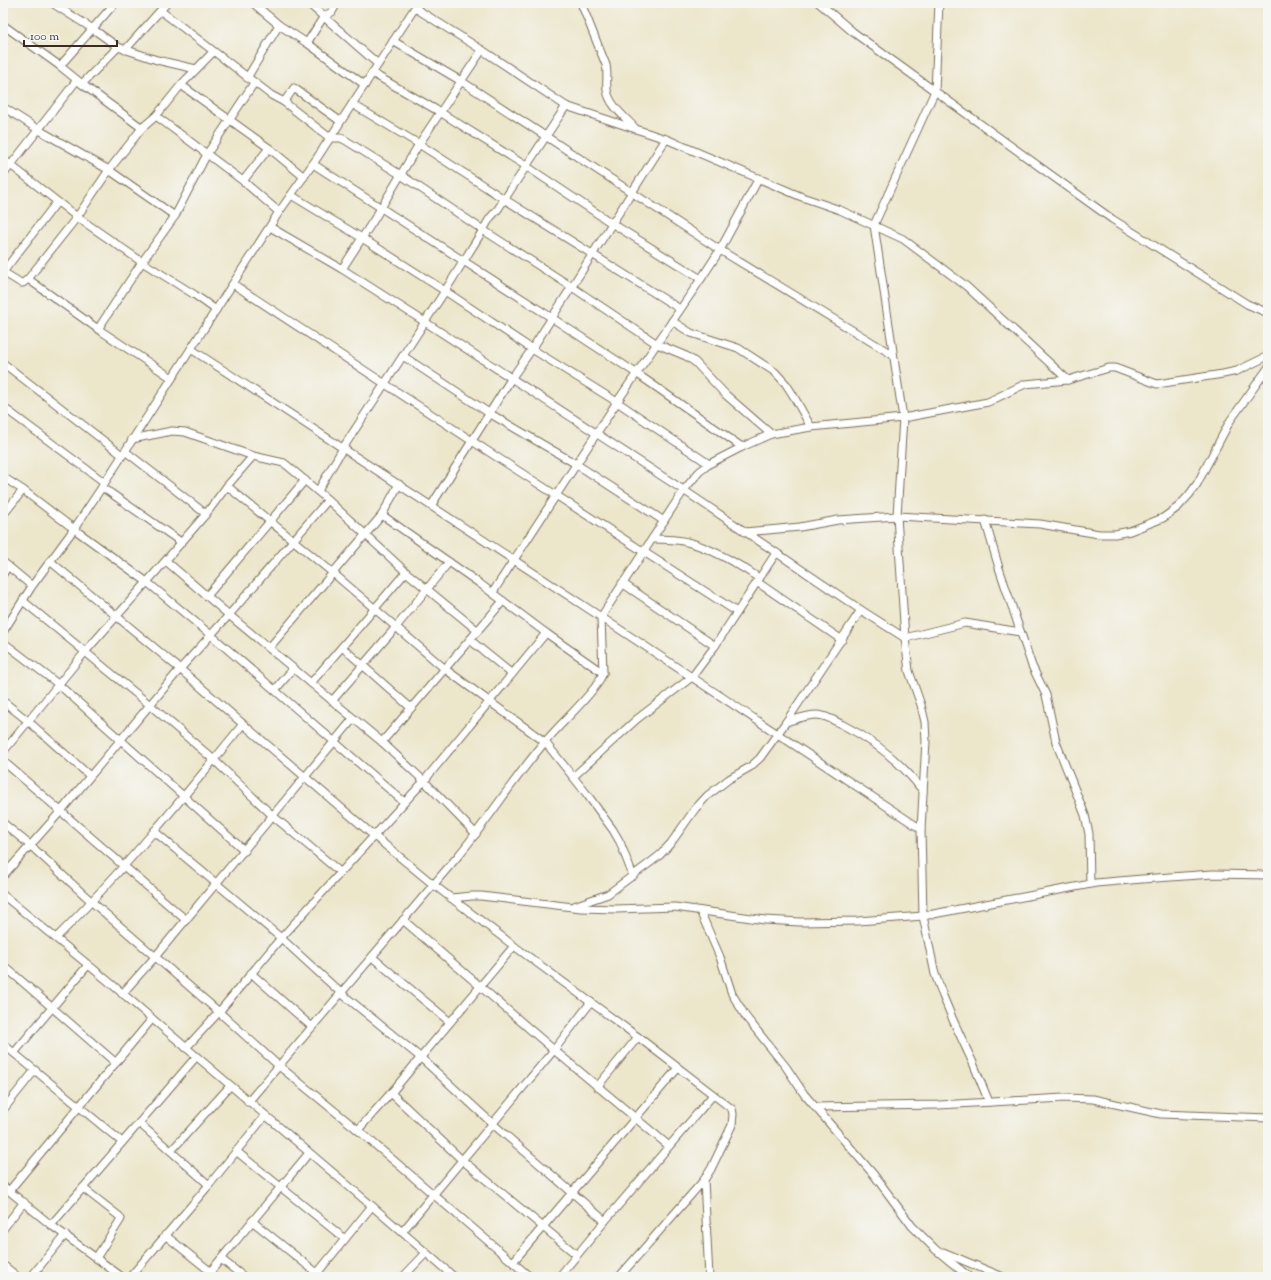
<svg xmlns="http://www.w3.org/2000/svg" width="1271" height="1280" viewBox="0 0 1271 1280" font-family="'Sorts Mill Goudy',serif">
	<rect width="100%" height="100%" fill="#f6f6f2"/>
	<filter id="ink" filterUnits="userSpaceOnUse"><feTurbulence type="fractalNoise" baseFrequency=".025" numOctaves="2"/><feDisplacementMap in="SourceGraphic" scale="8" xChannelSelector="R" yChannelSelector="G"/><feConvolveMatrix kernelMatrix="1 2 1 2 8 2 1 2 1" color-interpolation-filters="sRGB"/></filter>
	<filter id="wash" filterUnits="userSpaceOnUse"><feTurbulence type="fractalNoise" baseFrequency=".012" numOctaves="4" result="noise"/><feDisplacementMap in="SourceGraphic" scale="16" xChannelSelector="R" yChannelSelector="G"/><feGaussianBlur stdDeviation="0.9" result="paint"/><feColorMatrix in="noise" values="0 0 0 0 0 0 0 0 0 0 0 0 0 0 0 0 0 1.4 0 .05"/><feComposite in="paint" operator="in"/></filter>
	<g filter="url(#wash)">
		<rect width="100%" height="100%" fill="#ece6cb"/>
	</g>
	<g filter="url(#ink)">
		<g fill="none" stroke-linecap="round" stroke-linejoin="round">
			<g stroke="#796c5b" stroke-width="9">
				<g id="minor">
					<path d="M52,3l41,26 25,18 39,13 39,9"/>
					<path d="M253,3l26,22 28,18 58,42"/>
					<path d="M308,3l70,61"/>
					<path d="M581,3l25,62c2,8 0,16 1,25 2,15 18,27 28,38"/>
					<path d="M819,3l34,29 259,187 135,85 21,9"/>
					<path d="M939,3l-4,88 -61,134 29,193 -6,98 8,122 4,33 12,34 4,17 1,19 -5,88 2,87 12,58 8,22 10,24 20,43 16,39"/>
					<path d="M415,8l67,42 84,56 100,33 136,58 38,13 63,29 63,47 102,94"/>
					<path d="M161,11l110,84 13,7 10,-14 46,33"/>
					<path d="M3,25l57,41 22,18 60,44"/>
					<path d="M393,41l68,40 259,169 173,105"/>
					<path d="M307,43l17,-27 8,-4 5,-9"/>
					<path d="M125,50l42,-47"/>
					<path d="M60,66l55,-63"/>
					<path d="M372,73l68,39 86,54 87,58 88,55"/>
					<path d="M247,78l32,-53"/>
					<path d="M82,84l36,-37"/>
					<path d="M181,85l88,63 35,29"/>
					<path d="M284,102l46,36h11l4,2 56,35 82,55 89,57 85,57 29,12 9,6 31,33 45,39"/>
					<path d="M352,104l67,40 85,55 176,110"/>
					<path d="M3,107l36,23 70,40 66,46"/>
					<path d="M156,116l87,65 36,31"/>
					<path d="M3,159l74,58 65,45 53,33 21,15"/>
					<path d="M313,164l239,154 84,55 106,74"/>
					<path d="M3,175l74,-95"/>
					<path d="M243,181l26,-33"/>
					<path d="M291,195l71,43 83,53 87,58 85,53 92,62"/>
					<path d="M270,227l72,42 83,53 266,173 170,115 44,28 60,-15 55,9"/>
					<path d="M342,269l33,-51 44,-74 63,-94"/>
					<path d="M3,272l18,11h2l5,-4 49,-62 32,-47 33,-42 14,-12 25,-31 32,-33"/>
					<path d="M3,272l54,-70"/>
					<path d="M28,279l70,50 74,49"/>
					<path d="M233,284l239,157 265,171"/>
					<path d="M672,321l19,12 47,15 37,24 11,12 7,11 18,32"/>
					<path d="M98,329l44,-67 33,-46 32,-62 47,-71"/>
					<path d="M191,349l410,268 320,212"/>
					<path d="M403,356l86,57 87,51 88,57"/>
					<path d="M3,363l119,92"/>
					<path d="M3,407l101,75"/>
					<path d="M132,439l40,-8 13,1 68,24 31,7 11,9 33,28 78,72 72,59"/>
					<path d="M125,451l81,63"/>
					<path d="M3,477l20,13 51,39 73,53 64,53 193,167"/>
					<path d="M227,486l106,87 112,96 100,73 41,51 27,37 7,12 13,34"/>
					<path d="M102,487l79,55"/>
					<path d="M318,491l25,-43 102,-157 38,-61 7,-12 8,-9 68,-103"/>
					<path d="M431,506l80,-127 21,-30 134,-210"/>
					<path d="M3,515l20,-25"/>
					<path d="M382,515l97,68 67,50 57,40"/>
					<path d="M985,520l14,48 33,98 14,29 10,47 29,73 4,19 1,50"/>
					<path d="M745,532l55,-5 38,-7 59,-4 143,8 59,10h16l15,-3 33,-13 15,-11 11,-12 8,-11 33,-63 38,-53"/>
					<path d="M652,539c12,0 24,0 35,3 25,6 51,22 72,36"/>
					<path d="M50,561l130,108 63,55 130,111 61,50 80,61 124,91 94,72 1,5 -1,11 -21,44 -7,11 -85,97"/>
					<path d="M166,561l63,54 153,127 42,39 52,53"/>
					<path d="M3,562l29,24"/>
					<path d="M3,574l5,-8"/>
					<path d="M757,582l85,58"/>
					<path d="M622,583l93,63"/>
					<path d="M493,592l124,-190 84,-123 19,-29 39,-72"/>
					<path d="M207,596l98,-116"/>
					<path d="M23,601l127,104 64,55 59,56 67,56"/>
					<path d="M3,632l29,-46 42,-57 28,-42 177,-275 38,-54 101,-155"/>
					<path d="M470,640l42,34"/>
					<path d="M3,642l55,42 187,167"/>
					<path d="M342,647l69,61"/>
					<path d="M269,648l113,-133 17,-31"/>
					<path d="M311,683l95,-111"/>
					<path d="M275,690l18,-21"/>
					<path d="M3,701l25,20 62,55"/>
					<path d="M332,701l64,-74 53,-65"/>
					<path d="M786,722c10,-3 21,-7 31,-7 9,0 18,6 26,10 32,16 58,37 80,66"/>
					<path d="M382,742l121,-141"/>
					<path d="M3,752l82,-100 62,-70 59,-68 21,-28 26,-30"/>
					<path d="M3,761l183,159"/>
					<path d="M573,777l64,-58 55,-42 23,-31 61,-93"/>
					<path d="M3,823l28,23 61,56 127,110 60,54 79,64 172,147"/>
					<path d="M154,831l127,107 60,55 79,64 73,67 112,97"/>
					<path d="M3,876l58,-65 119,-142 49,-54 99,-115"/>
					<path d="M3,895l105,86 264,225 82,71"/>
					<path d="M451,898l21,-2h9l100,12 35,1 59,-2 90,13 35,2 58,-1 65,-5 173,-33 46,-4 71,-5 55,1"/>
					<path d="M574,906l34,-12 43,-32 9,-7 11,-12 24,-34 12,-13 22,-17 21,-12 10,-9 26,-36 75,-112"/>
					<path d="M700,911l20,46 12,37 14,23 40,50 18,27 70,81 38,51 23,23 34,28"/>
					<path d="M403,920l151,130 115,96"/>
					<path d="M56,938c67,-67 127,-140 187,-214"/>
					<path d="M372,957l78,65"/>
					<path d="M3,965l113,98"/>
					<path d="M251,973l61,54"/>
					<path d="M122,994l33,-37 198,-238"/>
					<path d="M3,1044l119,98"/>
					<path d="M186,1048l33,-36 62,-74 143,-157 122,-148"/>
					<path d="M14,1053l74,-88"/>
					<path d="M597,1087l41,-50"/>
					<path d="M391,1093l71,67 115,95"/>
					<path d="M248,1102l210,-246c31,-37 56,-78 87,-114 17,-20 38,-38 53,-59l5,-10 -2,-56 83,-127 15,-18 10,-8 33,-17 29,-13 40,-7 92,-9 85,-16 37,-18 43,-4 41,-12h6l42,16 66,-10 14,-3 31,-15"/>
					<path d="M815,1107l124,-2 125,-7 29,1 68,15 107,4"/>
					<path d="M3,1110l32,-40"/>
					<path d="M139,1123l70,62"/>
					<path d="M358,1130l33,-37 123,-147"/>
					<path d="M171,1151l59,-65"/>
					<path d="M236,1151l109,88"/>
					<path d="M704,1180l5,97"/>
					<path d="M3,1186l48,39 71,52"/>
					<path d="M83,1188l36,28 2,3 -25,39"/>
					<path d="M9,1191l143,-172"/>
					<path d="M252,1221l65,52"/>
					<path d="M51,1225l145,-168"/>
					<path d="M3,1229l21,-27"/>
					<path d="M402,1232l152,-182 37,-48"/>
					<path d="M165,1235l46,37"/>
					<path d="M943,1252l60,25"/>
					<path d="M221,1259l23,18"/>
					<path d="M513,1262l165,-194"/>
					<path d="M3,1265l15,12"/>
					<path d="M31,1277l34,-42"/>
					<path d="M130,1277l79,-92 56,-69"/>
					<path d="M206,1277l103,-124"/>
					<path d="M314,1277l58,-71"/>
					<path d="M403,1277l23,-24"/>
					<path d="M559,1277l46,-56 108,-126"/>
				</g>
			</g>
			<use href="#minor" stroke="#fff" stroke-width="7"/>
		</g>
	</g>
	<rect width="1271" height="1280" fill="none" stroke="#f6f6f2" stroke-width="16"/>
	<path d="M24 40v6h93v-6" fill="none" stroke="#3b2a1e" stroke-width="2"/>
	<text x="30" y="40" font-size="12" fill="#3b2a1e" stroke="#f6f6f2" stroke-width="3" paint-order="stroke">100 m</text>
</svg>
